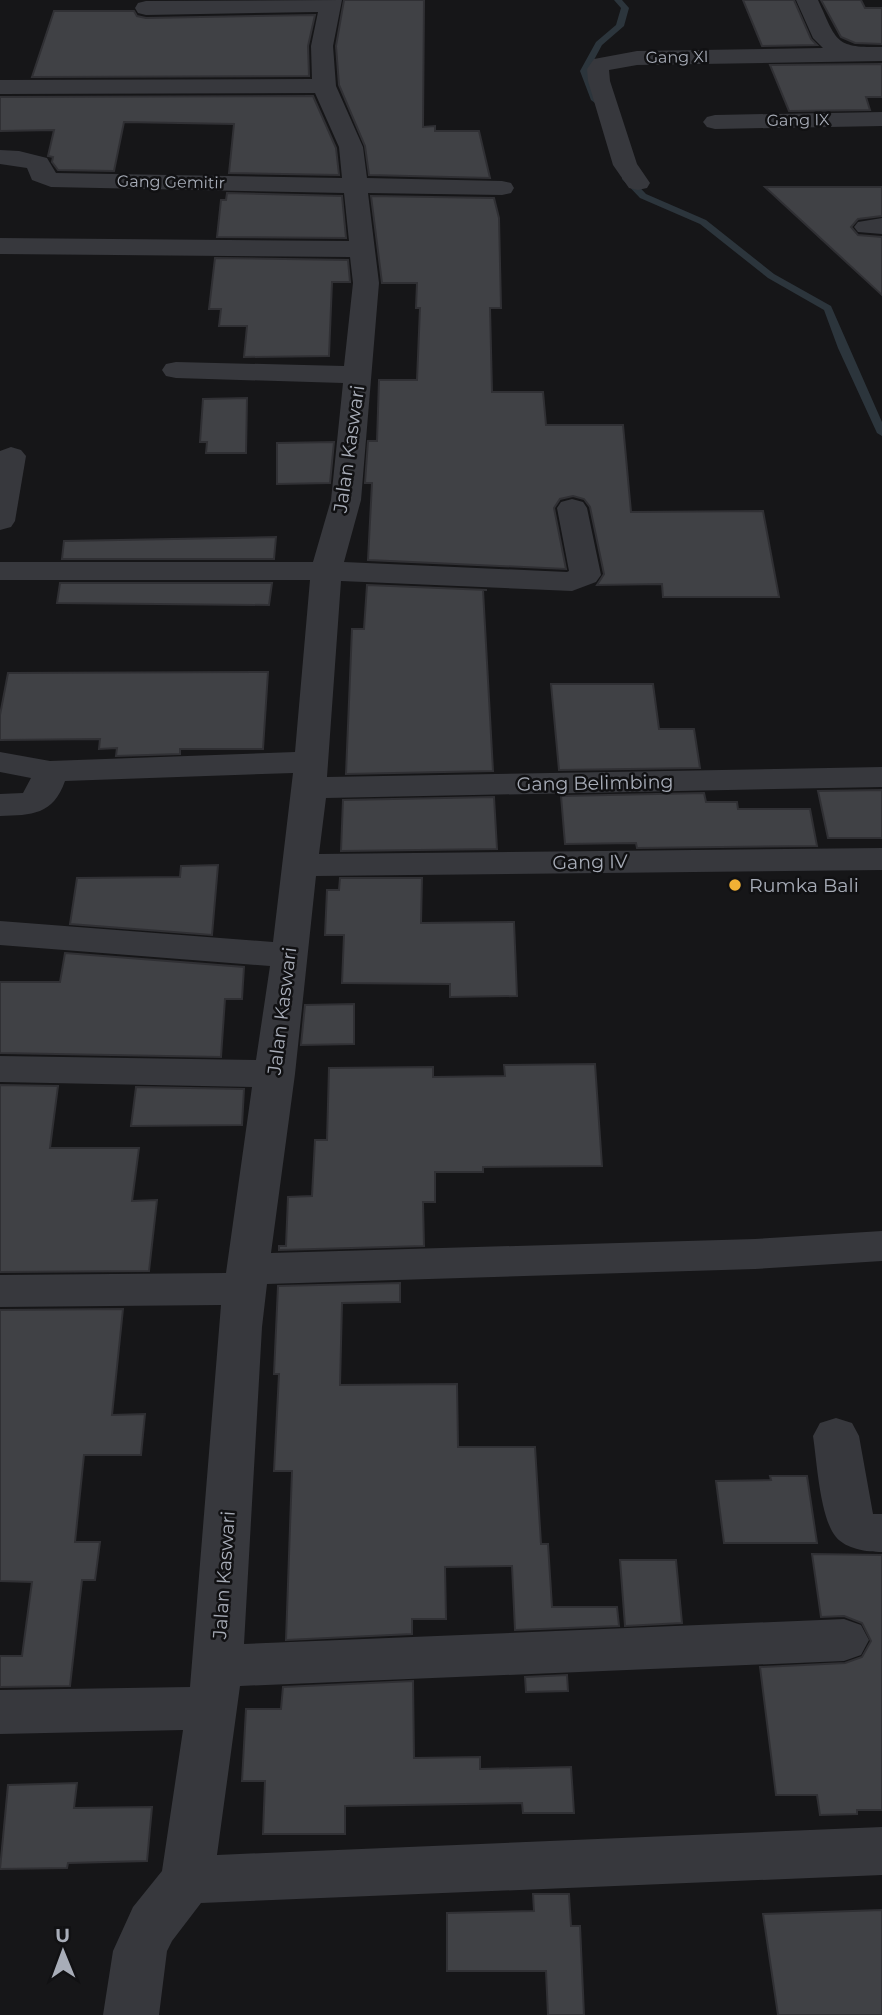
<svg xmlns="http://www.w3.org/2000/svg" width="882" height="2015" viewBox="0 0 882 2015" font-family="Montserrat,sans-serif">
	<rect width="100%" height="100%" fill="#161618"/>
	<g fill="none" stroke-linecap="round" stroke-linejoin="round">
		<g fill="#2c353c" fill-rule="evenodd">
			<path d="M614,0h8l7,8 -5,18 -22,19 -14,26 11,29 -4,3 -4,-3 -11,-29 16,-29 20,-17 5,-17z"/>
			<path d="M622,175h6l18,19 60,26 68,54 57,32 51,116v14l-5,-3 -39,-85 -14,-38 -56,-32 -68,-54 -60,-26 -18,-19z"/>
		</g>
	</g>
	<g fill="#404145" stroke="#303034" stroke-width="2">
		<path d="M344,0h80l-1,127 12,-1v5h44l11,47 -121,-3 -4,-29 -26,-61 -3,-39z"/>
		<path d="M743,0h51l17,39 6,6 -55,1z"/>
		<path d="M821,0h40l4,8h17v36l-27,-1 -14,-6z"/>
		<path d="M54,11h80l3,5 9,2 169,-3 -7,31 1,30 -277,1z"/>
		<path d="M882,64v33h-16l4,13 -81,1 -19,-46z"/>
		<path d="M313,96l23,52 3,27 -110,-2 5,-49 -110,-2 -10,49 -56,-1 -6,-8 1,-5 -5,-1 6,-26 -54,1v-34z"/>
		<path d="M765,187h117v29l-24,3 -7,8 7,8 24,2v58z"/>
		<path d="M227,193l115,3 4,42 -129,-1 4,-37h5z"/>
		<path d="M371,196l123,2 5,20 2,90h-11l2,84h51l3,33h77l8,87 132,-1 16,86h-116l-1,-13 -65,1 7,-11 -14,-67 -6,-8 -11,-3 -13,3 -6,9 12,61 -198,-9 4,-77h-7l3,-42h9l2,-61h38l3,-72h-4l1,-25h-35z"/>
		<path d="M215,258l133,2 2,22h-18l-3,74 -85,1 3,-31h-28l2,-17h-12z"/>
		<path d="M247,398l-1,55h-40l1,-11h-7l3,-43z"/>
		<path d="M334,442l-4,41 -53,1v-41z"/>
		<path d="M276,537l-2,22h-212l2,-18z"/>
		<path d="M60,583h212l-3,22 -212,-2z"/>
		<path d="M367,585l120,5h-4l10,181 -147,3 6,-145h12z"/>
		<path d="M268,672l-5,77h-83v5l-64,2 1,-8 -18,1 1,-10 -100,1v-25l8,-42z"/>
		<path d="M551,684h102l6,45h35l6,39 -141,2z"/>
		<path d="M882,790v48h-54l-10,-47z"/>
		<path d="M704,793l2,9h31l1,7h72l7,37 -180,2 -1,-5 -71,1 -4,-48z"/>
		<path d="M494,797l3,52 -156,2 2,-51z"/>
		<path d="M218,865l-6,70 -142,-11 7,-46 103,-1 1,-11z"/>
		<path d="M340,878h82l-1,45 93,-1 3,74 -67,1v-13l-108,-1 2,-48h-19l2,-45h12z"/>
		<path d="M65,953l179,14 -2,32h-17l-4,58 -221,-4v-71h60z"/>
		<path d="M354,1004v40l-53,1 4,-40z"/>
		<path d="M595,1064l7,102 -119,1v5h-48v30h-12l1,44 -145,4v-4h7l2,-49 24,-1 3,-56h12l2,-72 104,-1v10l72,-1 -1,-11z"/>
		<path d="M0,1085l58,1 -8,62h89l-7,53 25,-1 -8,71 -149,1z"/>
		<path d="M136,1087l108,2 -2,36 -111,1z"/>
		<path d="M400,1283v19l-58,1 -2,82 117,-1 1,63h77l6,97h7l4,63h65l2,19 -104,4 -3,-64 -67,1 1,52h-34v15l-126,6 6,-169h-18l5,-97h-5l4,-88z"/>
		<path d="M123,1309l-11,106 33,-1 -4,41h-57l-9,87h25l-5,38h-13l-12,106 -70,1v-31h22l10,-74 -32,-1v-271z"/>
		<path d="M770,1476h37l10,67h-93l-8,-62 55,-1z"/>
		<path d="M812,1554l70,1v255h-25v4l-37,1 -3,-20h-41l-16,-128 85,-4 17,-6 9,-16 -9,-18 -18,-7 -23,1z"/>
		<path d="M620,1560h56l6,63 -57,3z"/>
		<path d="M567,1675l1,16 -42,1 -1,-15z"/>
		<path d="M413,1681l1,77 66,-1v12l91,-2 3,46h-51l-1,-10 -177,3v28h-82l2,-53h-23l4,-72h35l2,-22z"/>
		<path d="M77,1783l-3,25 78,-1 -5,54 -79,2 -1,5 -67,1 8,-84z"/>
		<path d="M533,1894h36l2,32h9l4,89h-36l-2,-44h-99v-58l87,-2z"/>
		<path d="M882,1910v105h-104l-15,-101z"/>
	</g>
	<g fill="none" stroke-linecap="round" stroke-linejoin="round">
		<g fill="#37383d" fill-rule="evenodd">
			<path d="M342,0l-9,46 3,40 27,61 4,31 135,3 9,2 3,5 -3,5 -9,2 -134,-2 11,90 -18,217 -17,62 223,10 2,-1 -12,-63 4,-6 11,-3 11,3 4,6 14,67 -5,7 -24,9 -231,-10 -14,196 555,-10v20l-556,11 -7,56 563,-6v22l-566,6 -21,198 -24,179 484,-14 127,-8v30l-127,8 -488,15 -5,43 -18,317 600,-25 17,6 8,15 -8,15 -17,6 -604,25 -23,169 665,-28v48l-681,28 -29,38 -5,10 -8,64h-56l10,-64 20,-44 29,-36 21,-141 -183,4v-44l190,-3 31,-382 -221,2v-32l226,-2 26,-186 -252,-5v-26l256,4 14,-94 -270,-21v-24l273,21 20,-169 -228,8c-12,34 -33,34 -65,35v-22l23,-1 8,-15 -31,-6v-20l50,9 245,-9 15,-172h-310v-18h313l18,-62 12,-117 -167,-5 -10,-2 -4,-6 4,-6 10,-2 168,4 9,-83 -3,-26 -350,-3v-16l349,3 -5,-48 -293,-6 -19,-7 -5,-12 -27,-4v-14l19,1 28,7 9,15 286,5 -3,-31 -24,-54 -315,1v-14l312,-1 -1,-33 7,-34 -172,3 -8,-2 -3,-5 3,-5 8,-2z"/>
			<path d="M796,0h22c19,41 16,48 64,47v14l-245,4 -28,5 1,11 27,83 13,19 -3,5 -9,2 -9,-2 -16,-23 -25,-84 -1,-12 7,-10 43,-8 186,-3 -10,-10z"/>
			<path d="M882,112v14l-167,3 -8,-2 -4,-5 4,-5 8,-2z"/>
			<path d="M882,218v16l-24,-2 -4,-5 4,-5z"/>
			<path d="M11,447l10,3 5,6 -11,65 -4,6 -11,3v-79z"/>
			<path d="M836,1418l16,5 7,13 14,78h9v38c-15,0 -36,-3 -46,-15 -16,-19 -19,-75 -23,-101l7,-13z"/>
		</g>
	</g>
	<circle fill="#f2b134" stroke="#111113" stroke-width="2.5" cx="735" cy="885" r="7"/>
	<g text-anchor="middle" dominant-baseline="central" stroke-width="5" stroke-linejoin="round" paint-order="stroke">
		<g font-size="16" fill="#a8adb8" stroke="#111113">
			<text transform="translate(677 57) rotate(-1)">Gang XI</text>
			<text transform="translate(798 120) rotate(-1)">Gang IX</text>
			<text transform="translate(171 182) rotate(1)">Gang Gemitir</text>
		</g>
		<g font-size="19" fill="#a8adb8" stroke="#111113">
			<text transform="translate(349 449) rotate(-82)">Jalan Kaswari</text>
			<text transform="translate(595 783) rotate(-1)">Gang Belimbing</text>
			<text transform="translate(590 862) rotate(-1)">Gang IV</text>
			<text transform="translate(282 1011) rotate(-83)">Jalan Kaswari</text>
			<text transform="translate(224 1575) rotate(-86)">Jalan Kaswari</text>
		</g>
		<g font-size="19" fill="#a8adb8" stroke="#111113" text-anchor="start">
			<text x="749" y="885">Rumka Bali</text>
		</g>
	</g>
	<g transform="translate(63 1952) rotate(359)" stroke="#111113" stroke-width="5" paint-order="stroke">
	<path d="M0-5L12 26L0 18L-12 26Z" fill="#a8adb8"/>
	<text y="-10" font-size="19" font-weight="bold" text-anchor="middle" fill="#a8adb8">U</text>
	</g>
</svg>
